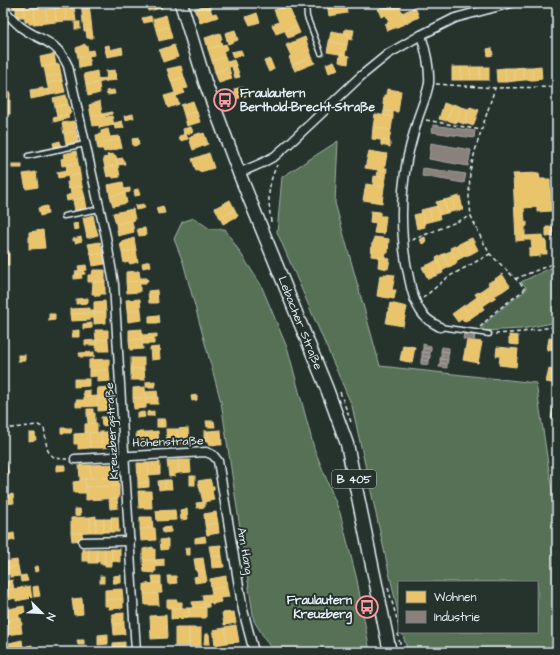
<svg xmlns="http://www.w3.org/2000/svg" width="560" height="655" viewBox="0 0 560 655" font-family="'Architects Daughter',sans-serif">
	<rect width="100%" height="100%" fill="#26332d"/>
	<filter id="ink" filterUnits="userSpaceOnUse"><feTurbulence type="fractalNoise" baseFrequency=".025" numOctaves="2"/><feDisplacementMap in="SourceGraphic" scale="8" xChannelSelector="R" yChannelSelector="G"/><feConvolveMatrix kernelMatrix="1 2 1 2 8 2 1 2 1" color-interpolation-filters="sRGB"/></filter>
	<g filter="url(#ink)">
		<g fill="#577156" stroke="#a0b1a7">
			<path d="M338,141l-3,62 45,163 156,17 21,141v128h-149l-6,-20h135v-50h-138v35l-47,-211 -75,-174 5,-55z"/>
			<path d="M194,218l16,11h15l36,56 27,65 26,98 26,65 17,67 13,72h-97l-19,-31 -33,-219 -38,-140 -9,-23 8,-17z"/>
			<path d="M557,265v57l-35,7 -43,2c12,-16 30,-28 46,-40l1,-4 -5,-5z"/>
		</g>
		<g fill="#e9c46a" stroke="#e9d295">
			<path d="M12,3h13l1,5h-13z"/>
			<path d="M81,3h8l3,27 -8,1z"/>
			<path d="M146,3h15l1,5 -14,3z"/>
			<path d="M327,3h18l2,10 -18,3z"/>
			<path d="M392,3h6l9,20 -20,8 -2,-7 4,-2 -3,-7 -5,2 -3,-8z"/>
			<path d="M209,4l3,10 4,-1 2,4 -18,6 -3,-9h-1l-2,-5z"/>
			<path d="M288,5l9,21 -21,8 -4,-9 7,-3 -5,-12z"/>
			<path d="M74,6l2,15h-10l-1,-14z"/>
			<path d="M34,7l1,17h-6v-2h-4l-1,-14z"/>
			<path d="M34,7h5v2h7l1,14 -12,1z"/>
			<path d="M65,7l1,14 -10,1 -1,-14z"/>
			<path d="M415,7l4,10 -12,6 -5,-10z"/>
			<rect x="16" y="8" width="8" height="9"/>
			<path d="M55,8l1,14 -9,1 -1,-14z"/>
			<path d="M257,13l3,9 -10,3 -4,-8z"/>
			<path d="M166,15l3,12 -13,3 -3,-11z"/>
			<path d="M151,16l1,5 -8,2 -2,-5z"/>
			<path d="M3,22l5,1 -5,23z"/>
			<rect x="75" y="22" width="5" height="7"/>
			<path d="M297,26l3,7 -12,5 -3,-7z"/>
			<path d="M169,27l3,11 -13,3 -3,-11z"/>
			<path d="M345,29l9,1 -2,10 -4,-1 1,-5h-5z"/>
			<path d="M92,30l1,8h-6l-1,-7z"/>
			<path d="M235,30l3,10 -10,4 -3,-11z"/>
			<path d="M331,31l18,3 -2,11 -18,-3z"/>
			<path d="M220,33l2,6h-2l2,6 -14,4 -3,-11z"/>
			<path d="M305,37l7,20 -20,8 -3,-8 2,-1 -5,-11z"/>
			<path d="M329,42l18,3 -2,10 -18,-3z"/>
			<path d="M85,44v2h2l1,5 5,-1 1,5 -16,3 -2,-10z"/>
			<path d="M226,44l2,5 -5,2 2,6 -13,4 -4,-12z"/>
			<path d="M109,45l1,5 12,-3 1,7 -16,3 -3,-11z"/>
			<path d="M174,45l4,12 -15,5 -4,-12z"/>
			<path d="M492,48l1,7 -5,1 -1,-7z"/>
			<path d="M241,50l2,5 -10,3 -2,-6z"/>
			<path d="M54,54l2,11 -14,3 -2,-11z"/>
			<path d="M340,54l9,2 -1,8 -9,-2z"/>
			<path d="M89,56l1,10 -11,2 -1,-10z"/>
			<path d="M225,57l2,5 7,-2 2,5 -21,7 -3,-11z"/>
			<path d="M312,57l3,6 -20,8 -3,-6z"/>
			<path d="M270,59l4,10 -5,3 -5,-11z"/>
			<path d="M334,61l4,8 -9,4 -3,-9z"/>
			<path d="M59,64l2,10 -15,3 -2,-10z"/>
			<path d="M236,65l4,12 -5,1 -3,-11z"/>
			<path d="M181,66l3,11 -13,4 -4,-12z"/>
			<path d="M541,66l1,13 -9,1 -1,-13z"/>
			<rect x="452" y="67" width="9" height="13"/>
			<path d="M461,67h9l1,13h-10z"/>
			<path d="M470,67h10v13h-9z"/>
			<rect x="480" y="67" width="9" height="13"/>
			<path d="M523,67l1,13 -9,1 -1,-13z"/>
			<path d="M523,67h9l1,13h-9z"/>
			<path d="M229,68l3,11 -13,4 -4,-11z"/>
			<path d="M505,68h9l1,13 -9,1z"/>
			<path d="M505,68l1,14h-9l-1,-13z"/>
			<path d="M115,70l2,10 -10,1 -1,-10z"/>
			<path d="M97,71l1,8 9,-1v3l-21,4 -2,-11z"/>
			<path d="M61,74l1,6 -15,3 -1,-6z"/>
			<path d="M184,77l4,11 -5,1 2,4 -9,3 -5,-15z"/>
			<path d="M62,80l3,12 -15,3 -3,-12z"/>
			<path d="M99,83l1,10 -12,3 -2,-11z"/>
			<path d="M243,87l3,9 -10,3 -2,-10z"/>
			<path d="M43,88v2l5,-1 2,6 -19,4 -1,-9z"/>
			<path d="M387,89l14,2 -3,21 -14,-1 1,-6h-2l1,-10h2z"/>
			<path d="M114,90l1,4 -8,1 -1,-4z"/>
			<rect x="3" y="92" width="7" height="22"/>
			<path d="M175,93l4,11 -11,4 -4,-12z"/>
			<path d="M66,95l2,9 -13,3 -2,-9z"/>
			<path d="M100,101l2,13 -11,2 -2,-11z"/>
			<path d="M193,101l4,11 -13,3 -3,-10z"/>
			<path d="M444,103l8,3 -5,15 -8,-2z"/>
			<path d="M68,104l3,9 -14,4 -2,-10z"/>
			<path d="M453,104l8,3 -5,16 -9,-3z"/>
			<path d="M461,107l8,2 -5,15 -8,-3z"/>
			<path d="M470,107l9,3 -6,16 -8,-3z"/>
			<path d="M384,111l9,1v5l-10,-2z"/>
			<path d="M112,112v2l-9,3 -1,-3z"/>
			<path d="M197,112l3,10 -13,4 -3,-11z"/>
			<path d="M68,114l1,4 -15,4 -1,-4z"/>
			<path d="M102,114l1,4 9,-2 2,9 -15,3v-3l-6,1 -2,-10z"/>
			<path d="M133,114l1,4 -9,2 -1,-4z"/>
			<path d="M375,114l18,3 -2,13 -18,-3z"/>
			<path d="M74,121l2,10 -12,3 -2,-11z"/>
			<path d="M122,121l2,7 -9,1 -1,-6z"/>
			<path d="M191,127l2,5 -9,3 -1,-6z"/>
			<path d="M373,127l18,3 -2,11 -17,-2z"/>
			<path d="M108,129l2,8 9,-1 1,3 -23,5 -1,-9 5,-1v-3z"/>
			<path d="M76,131l2,11 -12,2 -2,-10z"/>
			<path d="M200,133l1,1 3,-1 4,11 -15,6 -4,-12 3,-1 -1,-1z"/>
			<path d="M186,134l2,5 -8,2 -1,-5z"/>
			<path d="M138,138l1,7 -6,1 -1,-7z"/>
			<path d="M120,139l2,9 -18,4 -1,-3h-5l-1,-5z"/>
			<path d="M381,140l9,1v6l-9,-2z"/>
			<path d="M60,141l1,5 -7,1 -1,-4z"/>
			<path d="M76,151l2,12 -16,3 -1,-7 4,-1 -1,-4z"/>
			<path d="M369,151l18,3 -3,17 -19,-3z"/>
			<path d="M209,153l5,15 -14,4v-2l-4,1 -4,-12z"/>
			<path d="M113,154l1,2h2l2,9 -13,3 -2,-10 5,-1 -1,-2z"/>
			<path d="M123,158l2,6 -7,1 -2,-6z"/>
			<path d="M78,163l2,11 -22,4 -1,-6 10,-2 -1,-5z"/>
			<rect x="12" y="164" width="10" height="4"/>
			<path d="M118,165l2,12 -7,1 -1,-2 -5,1 -2,-9z"/>
			<path d="M385,168h2l-1,10 -9,-1 1,-7 6,1z"/>
			<path d="M36,172l2,15 -12,2 -3,-15z"/>
			<path d="M539,173l1,6h10l1,32 -14,1v-5l-13,1 1,15 2,-1v4l-2,1v13l-9,1 -3,-67z"/>
			<path d="M80,174l2,12 -14,3 -1,-7h2l-1,-5z"/>
			<path d="M374,176l12,2 -2,9 -11,-2z"/>
			<path d="M123,182l1,7 6,-1v4l-20,4 -2,-11z"/>
			<path d="M366,184l18,3 -2,16 -19,-3z"/>
			<path d="M82,186l3,11 -18,4 -1,-5 5,-2 -1,-6z"/>
			<path d="M138,189l2,6 -5,1 -1,-6z"/>
			<path d="M125,193l2,10 -14,3 -3,-10z"/>
			<path d="M460,196l3,14 -8,1 -3,-13z"/>
			<path d="M85,197l2,12 -12,2 -2,-11z"/>
			<path d="M452,198l3,13 -8,2 -3,-13z"/>
			<path d="M230,200l5,10 -15,8 -5,-10z"/>
			<path d="M444,200l3,13 -8,2 -3,-13z"/>
			<path d="M143,204l2,4 -9,2 -1,-4z"/>
			<path d="M47,206l1,8 -8,2 -2,-8z"/>
			<path d="M163,206l2,7 -7,1 -2,-6z"/>
			<path d="M437,206l3,13 -8,2 -3,-13z"/>
			<path d="M429,208l3,13 -8,2 -3,-13z"/>
			<path d="M133,209l2,11 -19,4 -3,-11z"/>
			<path d="M235,210l3,6 -15,8 -3,-6z"/>
			<path d="M371,211l9,1v4h6l-2,18 -10,-1 2,-10 -6,-1z"/>
			<path d="M422,213l3,14 -8,2 -3,-14z"/>
			<path d="M93,215l2,10 -10,3 -2,-10z"/>
			<path d="M132,221l2,11 -16,4 -2,-12z"/>
			<path d="M78,223l1,6 -5,1 -1,-6z"/>
			<path d="M95,225l3,10 -11,3 -2,-10z"/>
			<path d="M546,227h10v9l-10,1z"/>
			<path d="M145,228l1,7 -7,1 -2,-7z"/>
			<path d="M43,230l2,18 -16,1v-17z"/>
			<path d="M543,235v6l3,-1 1,14h-7v2l-11,1v-9h3l-1,-8h-6v-4z"/>
			<path d="M81,237l1,4 -7,2v-3l-2,1v-2z"/>
			<path d="M374,237l15,2 -1,14 -2,-1 -1,6 -14,-2 1,-13 1,1z"/>
			<path d="M425,237l1,5 -4,2 -2,-5z"/>
			<path d="M134,238l2,12 -14,3 -2,-10z"/>
			<path d="M472,238l6,12 -7,4 -6,-13z"/>
			<path d="M465,241l6,13 -8,3 -6,-12z"/>
			<path d="M100,242l3,11 -12,2 -3,-11z"/>
			<path d="M457,245l6,12 -7,4 -6,-13z"/>
			<path d="M136,250l2,12 -8,2 -1,-2 -5,1 -2,-10z"/>
			<path d="M6,251h3v14h-5v-11h2z"/>
			<path d="M451,251l6,12 -8,4 -6,-13z"/>
			<path d="M103,253l2,11 -12,2 -2,-11z"/>
			<path d="M443,254l6,13 -7,4 -6,-13z"/>
			<path d="M379,257l11,2 -2,10 -10,-2z"/>
			<path d="M437,260l6,13 -8,3 -5,-12z"/>
			<path d="M150,261l1,5 -8,2 -1,-5z"/>
			<path d="M430,264l5,12 -7,3 -6,-12z"/>
			<path d="M86,265l1,5 -8,1 -1,-5z"/>
			<path d="M84,270l1,4 -9,1 -1,-4z"/>
			<path d="M93,270h12v12h-17v-7h4z"/>
			<path d="M139,271l1,7h7l1,3 -22,1v-10z"/>
			<path d="M81,274l1,4 -8,1v-4z"/>
			<path d="M384,274l11,1 -3,15h4l-2,9 -17,-3 3,-21 4,1z"/>
			<path d="M502,274l8,12 -7,5 -8,-12z"/>
			<path d="M495,279l8,12 -7,4 -8,-12z"/>
			<path d="M146,281v3h-6v8l-13,1 -1,-11z"/>
			<path d="M93,282h12v12h-5v2h-5v-2h-3z"/>
			<path d="M489,285l7,12 -7,5 -7,-12z"/>
			<path d="M157,290l1,13h-9l-1,-12z"/>
			<path d="M482,290l7,12 -6,4 -8,-12z"/>
			<path d="M477,297l7,12 -6,4 -8,-11z"/>
			<path d="M88,298v5l-12,1v-5z"/>
			<path d="M140,299l1,11 -14,1 -1,-11z"/>
			<path d="M105,301l1,11 -12,1v-11z"/>
			<path d="M470,302l8,11 -7,5 -8,-12z"/>
			<path d="M390,303l17,4 -4,19 -17,-3z"/>
			<path d="M463,306l8,12 -7,4 -2,-3 -4,3 -6,-8z"/>
			<path d="M90,308v2h4v3l-24,1v-5z"/>
			<path d="M141,310l1,10 -14,2 -1,-11z"/>
			<path d="M106,312v11l-12,1v-11z"/>
			<path d="M94,313v5h-4v2l-19,1 -1,-7z"/>
			<path d="M49,314h6v6l-6,1z"/>
			<path d="M159,315l1,8h-11v-7z"/>
			<path d="M92,323v5l-9,1v-5z"/>
			<path d="M142,329v10l-13,1v-10z"/>
			<path d="M79,330v7h-7v-6z"/>
			<path d="M95,330h13v10h-12z"/>
			<path d="M157,334v4l-15,1v-4z"/>
			<path d="M557,334v17l-10,-1 2,-12 7,1z"/>
			<path d="M509,335l9,1v9l-9,-1z"/>
			<path d="M154,338v6h-11l-1,-5z"/>
			<path d="M142,339l1,10 -13,1 -1,-10z"/>
			<path d="M96,340h12l1,11h-13z"/>
			<path d="M96,340v5h-11v-4z"/>
			<path d="M467,340l15,2 -4,21 -15,-3z"/>
			<path d="M403,345l12,2 -3,16 -12,-3z"/>
			<path d="M159,347l1,12 -9,1 -1,-12z"/>
			<path d="M497,347l21,2 -2,18 -17,-2 1,-9h-4z"/>
			<path d="M94,352v5h-14l-1,-4z"/>
			<rect x="18" y="355" width="7" height="6"/>
			<rect x="131" y="358" width="13" height="11"/>
			<path d="M109,359v11l-20,1v-11z"/>
			<path d="M131,369h13l1,11h-14z"/>
			<path d="M549,369l8,2v13l-11,-2z"/>
			<path d="M109,370l1,11 -13,1v-6l-8,1v-6z"/>
			<path d="M74,379h15v7l-15,1z"/>
			<path d="M155,381v6h-9v-5z"/>
			<path d="M110,387l1,12h-13l-1,-11z"/>
			<path d="M145,387l1,11h-13v-10z"/>
			<path d="M90,390v7h-6l-1,-6z"/>
			<path d="M157,391l1,6 -12,1 -1,-6z"/>
			<path d="M197,395v5l-5,1 -1,-5z"/>
			<path d="M98,396v10l-22,1v-7h8v-3z"/>
			<path d="M158,397v7h-12v-6z"/>
			<path d="M133,398h13v10l-12,1z"/>
			<path d="M98,399h13v11l-13,1z"/>
			<path d="M554,402h3v17l-6,-1z"/>
			<path d="M87,409h6v4l-6,1z"/>
			<path d="M154,411v5h-7v-4z"/>
			<path d="M144,412l1,5 -8,1v-5z"/>
			<path d="M95,413v10h-7l-1,-9z"/>
			<path d="M101,417h8v8l-7,1z"/>
			<rect x="157" y="419" width="4" height="8"/>
			<rect x="161" y="419" width="4" height="8"/>
			<path d="M206,421h8l1,6h-8z"/>
			<path d="M97,423v9l-12,1v-9z"/>
			<path d="M61,428h11l-1,5h-10z"/>
			<path d="M188,428l1,15 -11,1 -1,-15z"/>
			<path d="M166,429h11l1,15h-11z"/>
			<path d="M221,430l1,15h-13l-1,-14z"/>
			<path d="M158,431l1,13 -11,1 -1,-13z"/>
			<rect x="204" y="431" width="4" height="10"/>
			<path d="M101,432h11l1,15 -12,1z"/>
			<path d="M101,432v16h-11l-1,-15z"/>
			<path d="M136,432h11l1,13 -11,1z"/>
			<path d="M29,433h6l1,7 -7,1z"/>
			<path d="M89,433l1,15 -12,1v-5h-4v-10z"/>
			<path d="M178,460h12l1,12 -12,1z"/>
			<path d="M178,460l1,13 -4,1v2l-6,1 -2,-16z"/>
			<path d="M6,461l3,14 -6,2v-15z"/>
			<path d="M160,462v12l-11,1 -1,-12z"/>
			<path d="M137,463h11l1,19 -11,1z"/>
			<path d="M117,464v13l-26,1 -1,-13z"/>
			<path d="M57,465h8v5l-8,1z"/>
			<path d="M79,465h11l1,13 -11,1z"/>
			<path d="M117,476h1l1,10 -33,1 -1,-8 32,-2z"/>
			<rect x="190" y="476" width="5" height="9"/>
			<path d="M80,479h5l1,14h-12l-1,-11 7,-1z"/>
			<path d="M210,479l2,7h2v4l-2,1 2,9 -11,2 -5,-21z"/>
			<path d="M165,480h6l1,9h-7z"/>
			<path d="M165,480v9l-6,1 -1,-9z"/>
			<path d="M149,482v5l-11,1v-5z"/>
			<path d="M119,486v12l-33,2v-13z"/>
			<path d="M138,491h13l1,17h-13z"/>
			<path d="M13,494l1,9 -9,1 -2,-8z"/>
			<path d="M117,498l1,10 -8,1 -1,-10z"/>
			<path d="M205,502v5l-8,1 -1,-5z"/>
			<path d="M75,509h5l1,6 -6,1z"/>
			<path d="M187,509l1,10 -7,1 -1,-10z"/>
			<path d="M175,510l1,10 -19,1 -1,-10z"/>
			<path d="M216,512l2,11 -13,2 -1,-11z"/>
			<path d="M96,516v16h-6v-15z"/>
			<path d="M90,517v15l-19,1v-15z"/>
			<path d="M111,517h7l1,15h-8z"/>
			<path d="M140,517h12l1,11 -13,1z"/>
			<rect x="96" y="519" width="8" height="13"/>
			<rect x="104" y="519" width="7" height="13"/>
			<path d="M218,523l1,10 -12,2 -2,-10z"/>
			<path d="M171,527v5l-8,1 -1,-5z"/>
			<path d="M155,528l1,12 -15,1 -1,-12z"/>
			<path d="M3,533l1,2 10,-2 1,7 -10,2 1,2h-3z"/>
			<path d="M71,533h11l1,7 -11,1z"/>
			<path d="M205,536l1,6 -11,1v-5z"/>
			<path d="M168,539v10l-7,1 -1,-10z"/>
			<path d="M3,544h3l2,11 -5,1z"/>
			<path d="M221,545l1,11 -11,1 -2,-11z"/>
			<path d="M153,547v2h2v11h-12v-11z"/>
			<path d="M190,547v8h-4l-1,-7z"/>
			<rect x="82" y="549" width="7" height="12"/>
			<rect x="89" y="549" width="8" height="14"/>
			<path d="M97,549h8v15h-5v-3l-3,1z"/>
			<rect x="105" y="549" width="7" height="17"/>
			<path d="M112,549h8v13l-8,-1z"/>
			<path d="M222,556l2,11 -12,1 -1,-11z"/>
			<path d="M203,558l2,12 -9,1 -2,-12z"/>
			<path d="M164,559v7l-9,1v-7z"/>
			<path d="M17,560l1,6 -15,3v-7z"/>
			<path d="M143,560h12l1,11h-2v2l-10,-1z"/>
			<path d="M18,566l2,10 -10,1v-3l-7,1v-6z"/>
			<path d="M38,566l1,5 -4,1 -1,-5z"/>
			<path d="M205,570l2,11 -12,2 -1,-6 4,-1 -1,-5z"/>
			<path d="M26,575l2,6 -7,1 -1,-6z"/>
			<path d="M121,575v8h-8v-7z"/>
			<rect x="100" y="576" width="4" height="7"/>
			<path d="M152,576h9v7h-8z"/>
			<path d="M167,576h9l1,7 -9,1z"/>
			<path d="M226,576l1,11 -16,2 -1,-10z"/>
			<path d="M12,580l2,9 -11,2v-9z"/>
			<path d="M161,583l1,10 -18,1v-10z"/>
			<path d="M30,586l2,12 -16,3v-3l-13,3v-10z"/>
			<path d="M38,586l2,10 -6,1 -1,-10z"/>
			<path d="M227,587l2,10 -9,1 1,4 -9,2v-2l-3,1v1l-5,1 -2,-10 10,-1 -1,-5z"/>
			<path d="M122,589l1,10 -18,1v-10z"/>
			<path d="M144,594h14l1,11h-14z"/>
			<path d="M82,598l1,16 -9,1 -2,-16z"/>
			<path d="M123,599v9l-14,1v-3h-4v-6z"/>
			<path d="M167,600h10v2h5v6h-15z"/>
			<path d="M203,601l1,4 5,-1v3l-16,1 -1,-6z"/>
			<path d="M24,606l1,7 -6,1v4l-14,3 -2,-11z"/>
			<path d="M206,607v11h-17v-10z"/>
			<path d="M171,608h18v10l-18,1z"/>
			<path d="M234,612l2,11 -12,2 -2,-12z"/>
			<path d="M124,613v11h-11l-1,-10z"/>
			<path d="M166,615l1,23 -16,1 -1,-23z"/>
			<path d="M21,618l1,7 -16,3 -1,-7z"/>
			<path d="M113,624h11l1,10 -11,1z"/>
			<path d="M236,625l3,17 -12,1 -2,-16z"/>
			<path d="M21,626l1,7 -15,2 -1,-7z"/>
			<rect x="175" y="628" width="14" height="18"/>
			<rect x="189" y="628" width="12" height="18"/>
			<path d="M225,628l2,15 -12,2 -2,-15z"/>
			<path d="M108,634v5l-10,1v-5z"/>
			<path d="M205,634h4l1,10h-6z"/>
			<path d="M108,639v5l-10,1v-5z"/>
			<path d="M22,640l1,7 9,-2 1,6 -22,1 -2,-9z"/>
			<path d="M77,640h7v5h-6z"/>
			<path d="M125,642v10h-12v-9z"/>
		</g>
		<g fill="#8a817c" stroke="#a6a3a1">
			<path d="M433,125l42,6 -1,7 -42,-6z"/>
			<path d="M431,143l40,7 -3,16 -39,-7z"/>
			<path d="M423,168l43,6 -2,9 -42,-7z"/>
			<path d="M464,332l11,2 -1,7 -11,-2z"/>
			<path d="M423,344l8,2v3l-8,-1z"/>
			<path d="M442,347l7,1v4l-8,-1z"/>
			<path d="M423,348l8,1 -1,4 -8,-1z"/>
			<path d="M441,351l8,1 -1,4 -7,-1z"/>
			<path d="M422,352l8,1v4l-8,-1z"/>
			<path d="M441,355l7,1v4l-8,-1z"/>
			<path d="M422,356l8,1 -1,4 -8,-1z"/>
			<path d="M440,359l8,1 -1,4 -7,-1z"/>
			<path d="M421,360l8,1v4l-8,-1z"/>
			<path d="M440,363l7,1v4l-8,-1z"/>
		</g>
		<g fill="none" stroke-linecap="round" stroke-linejoin="round">
			<g stroke="#e8f1f8" stroke-width="7">
				<g id="lane">
					<path d="M306,3l1,14 14,36"/>
					<path d="M28,156l57,-12"/>
					<path d="M64,216l36,-7"/>
					<path d="M440,327l49,7"/>
				</g>
			</g>
			<g stroke="#e8f1f8" stroke-width="11">
				<g id="street">
					<path d="M3,9c6,6 12,13 18,18 20,15 35,12 47,39l38,171 8,47 22,368"/>
					<path d="M421,35c5,16 9,32 8,48 -2,12 -7,23 -11,35 -4,14 -8,28 -11,42 -7,39 -7,79 2,118 2,11 5,24 12,34 5,8 12,11 19,15"/>
					<path d="M239,173l23,-10 13,-7 17,-15 69,-65 27,-22 33,-19 34,-17 56,-15"/>
					<path d="M75,459l131,-7 7,3 5,6 25,149 11,42"/>
					<path d="M83,542l47,-1"/>
				</g>
			</g>
			<g stroke="#e8f1f8" stroke-width="15">
				<path id="primary" d="M181,3l24,79 12,32 22,59 88,216 20,55 43,208"/>
			</g>
			<g stroke="#e8f1f8" stroke-width="1.5" stroke-dasharray="4 3" stroke-linecap="butt">
				<path d="M436,84l59,4 62,-1"/>
				<path d="M426,120l55,10"/>
				<path d="M271,222c-3,-22 -4,-36 6,-57"/>
				<path d="M412,240l59,-24"/>
				<path d="M515,279l42,-17"/>
				<path d="M423,298l25,-21 42,-23"/>
				<path d="M480,327l15,-15 29,-22v-3l-34,-33 -9,-16 -10,-22 -2,-19 1,-26 7,-27 18,-56"/>
				<path d="M495,334l28,-2 34,-6"/>
				<path d="M340,392l11,30"/>
				<path d="M3,429l35,-4 6,3c4,19 -1,31 23,31"/>
				<path d="M388,588l11,38"/>
				<path d="M398,637l1,-6"/>
				<path d="M399,640l4,12"/>
				<path d="M293,652h8"/>
			</g>
			<use href="#lane" stroke="#26332d" stroke-width="4"/>
			<use href="#street" stroke="#26332d" stroke-width="8"/>
			<use href="#primary" stroke="#26332d" stroke-width="12"/>
		</g>
	</g>
	<defs>
		<g id="bus-ring" transform="scale(1.15)"><circle r="9.5" fill="#26332d" stroke="#ff9aa2" stroke-width="1.5"/><path d="M-5-6H5V4H4V6H2V4H-2V6H-4V4H-5ZM-3.5-4V0h7V-4ZM-3.5 1.2v1.5H-2V1.2ZM2 1.2v1.5H3.5V1.2Z" fill="#ff9aa2"/></g>
	</defs>
	<g fill-rule="evenodd">
		<use href="#bus-ring" x="225" y="100"/>
		<use href="#bus-ring" x="367" y="607"/>
	</g>
	<g text-anchor="middle" dominant-baseline="central" stroke-width="4" stroke-linejoin="round" paint-order="stroke">
		<rect fill="#26332d" stroke="#aeb8bb" stroke-width="1" x="332" y="470" width="44" height="18" rx="3"/>
		<g font-size="11" font-weight="bold" fill="#e8f1f8">
			<text x="354" y="479">B 405</text>
		</g>
		<g font-size="12" font-weight="bold" fill="#e8f1f8" stroke="#26332d" text-anchor="start">
			<text x="240" y="93">Fraulautern<tspan x="240" dy="14">Berthold-Brecht-Straße</tspan></text>
			<text x="352" y="600" text-anchor="end">Fraulautern<tspan x="352" dy="14">Kreuzberg</tspan></text>
		</g>
		<g font-size="12" fill="#e8f1f8" stroke="#26332d">
			<text transform="translate(300 323) rotate(68)">Lebacher Straße</text>
			<text transform="translate(112 431) rotate(-93)">Kreuzbergstraße</text>
			<text transform="translate(168 442) rotate(-2)">Höhenstraße</text>
			<text transform="translate(245 551) rotate(80)">Am Hang</text>
		</g>
	</g>
	<rect width="560" height="655" fill="none" stroke="#26332d" stroke-width="16"/>
	<rect x="8" y="8" width="544" height="639" fill="none" stroke="#e8f1f8" stroke-width="1.5" filter="url(#ink)"/>
	<rect x="398" y="581" width="140" height="52" fill="#26332d" stroke="#747f7e"/>
	<rect x="406" y="591" width="20" height="12" fill="#e9c46a" stroke="#747f7e"/>
	<text x="434" y="601" font-size="12" fill="#e8f1f8">Wohnen</text>
	<rect x="406" y="611" width="20" height="12" fill="#8a817c" stroke="#747f7e"/>
	<text x="434" y="621" font-size="12" fill="#e8f1f8">Industrie</text>
	<g transform="translate(42 613) rotate(114)" stroke="#26332d" stroke-width="3" paint-order="stroke">
	<path d="M0-3L7 15L0 10L-7 15Z" fill="#e8f1f8"/>
	<text y="-6" font-size="11" font-weight="bold" text-anchor="middle" fill="#e8f1f8">N</text>
	</g>
</svg>
